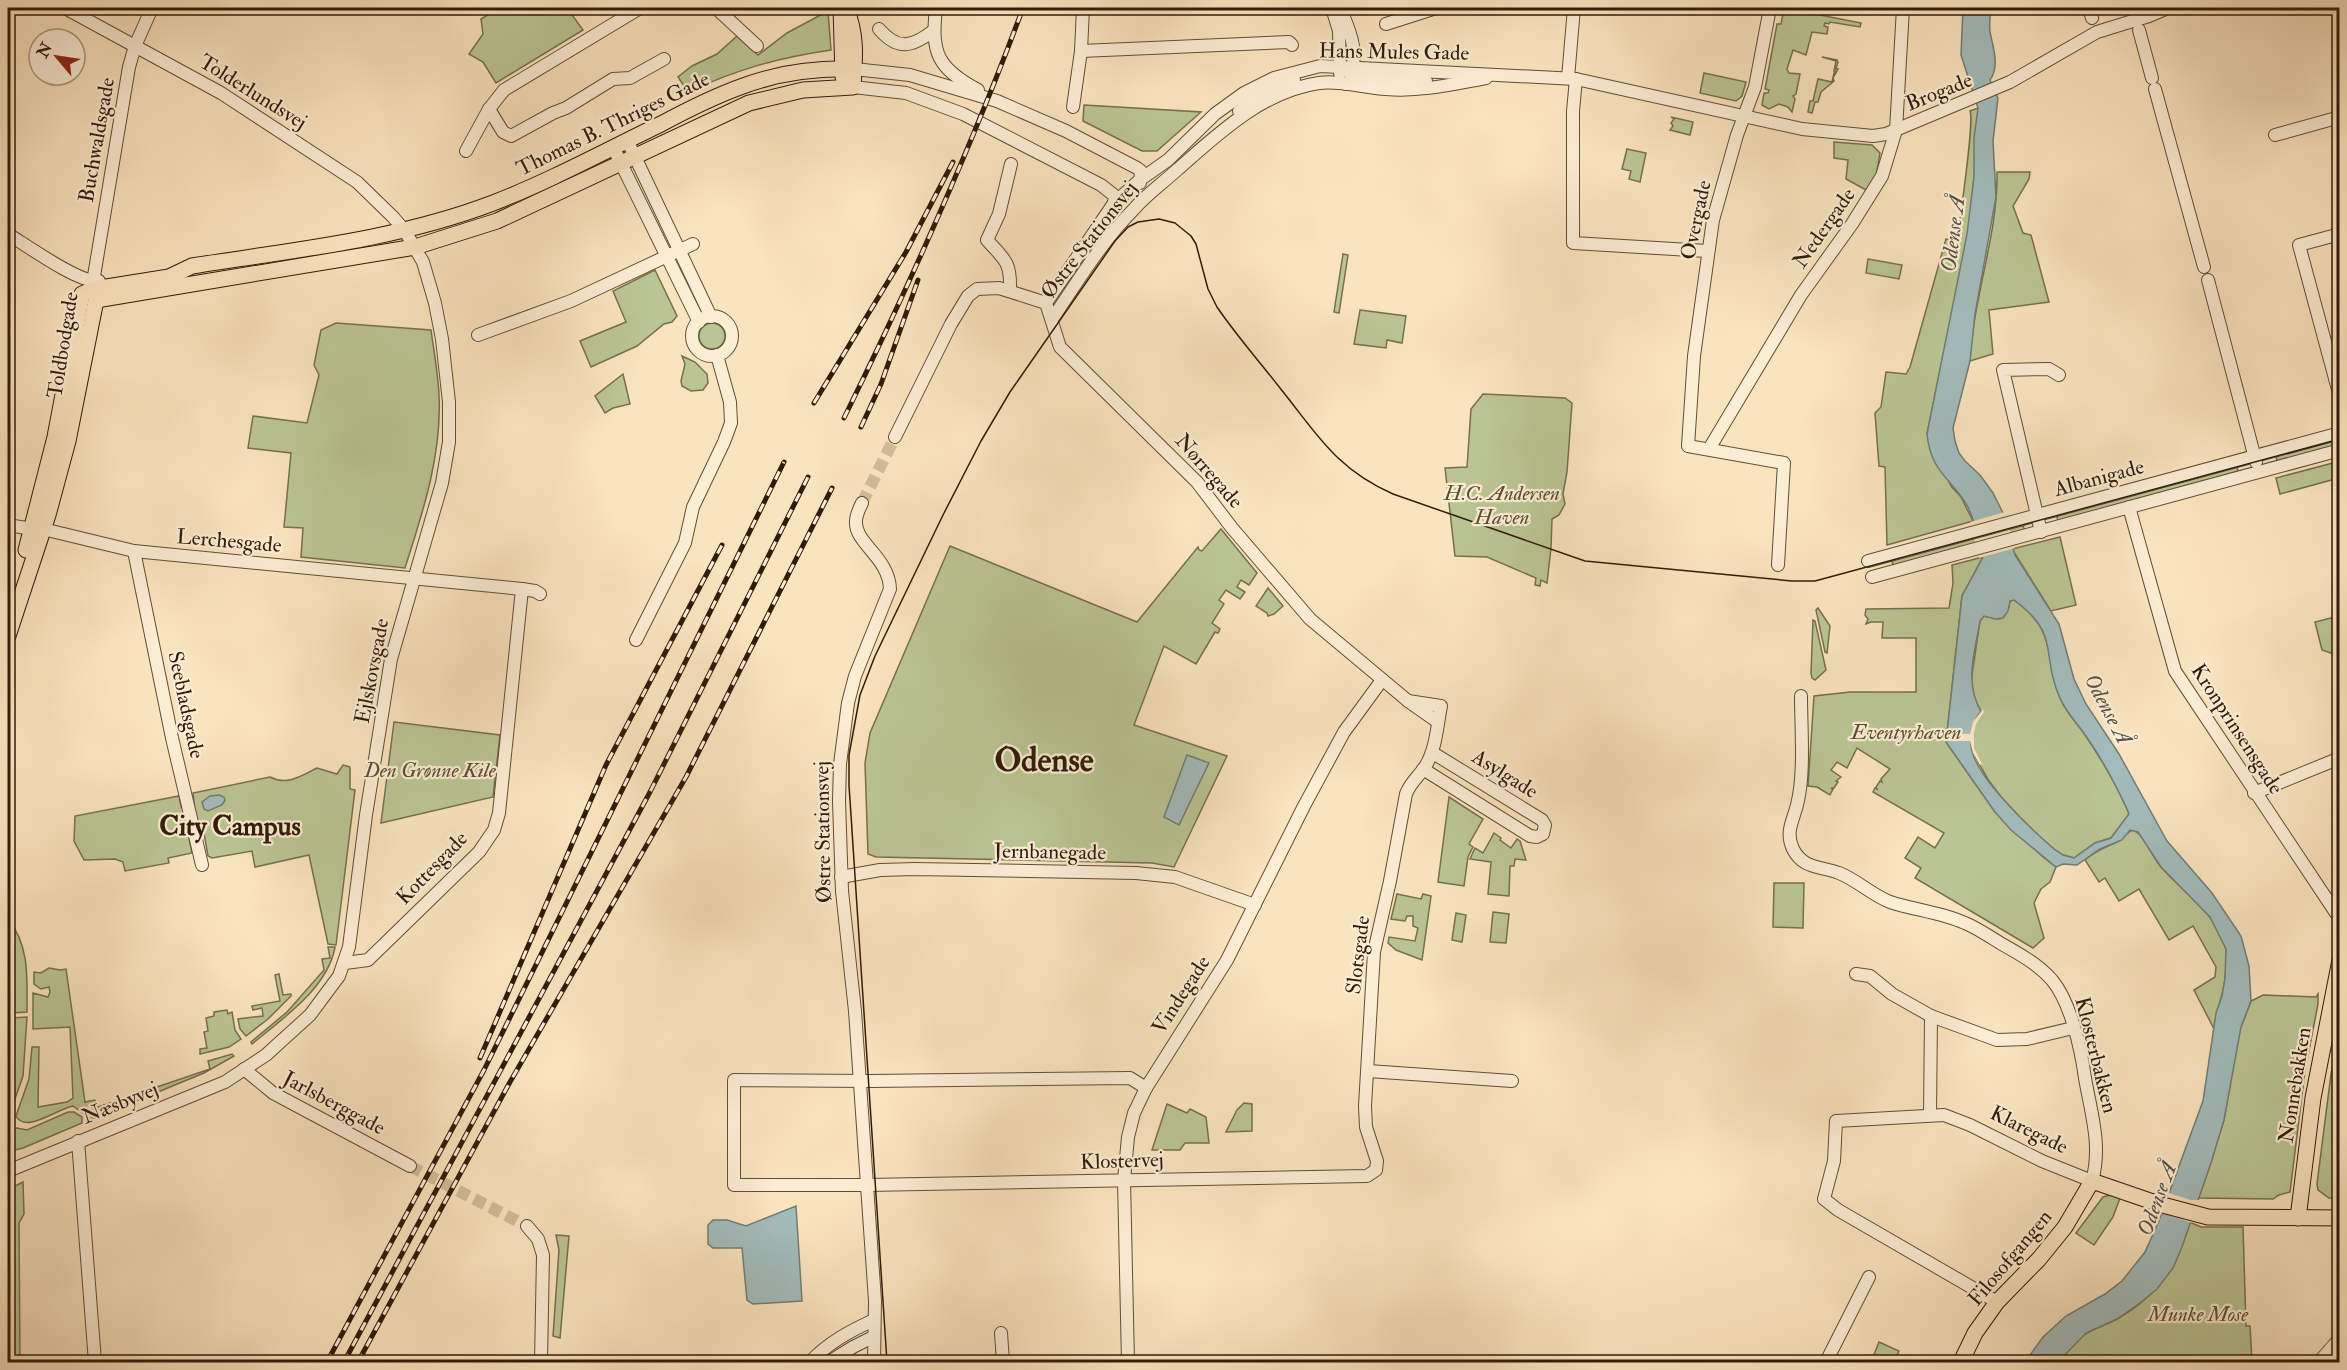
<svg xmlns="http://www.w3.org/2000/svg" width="2347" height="1370" viewBox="0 0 2347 1370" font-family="'IM FELL Double Pica',serif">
	<rect width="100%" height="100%" fill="#fae4bf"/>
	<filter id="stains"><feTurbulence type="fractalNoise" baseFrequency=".00333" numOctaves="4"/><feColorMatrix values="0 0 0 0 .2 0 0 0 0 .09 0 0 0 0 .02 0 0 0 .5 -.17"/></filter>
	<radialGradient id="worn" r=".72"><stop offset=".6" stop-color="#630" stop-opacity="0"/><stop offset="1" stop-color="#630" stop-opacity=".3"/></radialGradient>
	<g fill="#bbc594" stroke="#76704e" stroke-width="1.5">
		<path d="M499,8h68l16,22 -87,53 -13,-21 -14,-8 14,-20 -2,-15z"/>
		<path d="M1784,8l77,15 -1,4 -30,-5 -1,2 -4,-1 -1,3 4,1 -1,7 -15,-2 -6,23 -13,-5 -6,19 2,4 11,1 -4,20 -3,2 2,3 -3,13 -4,-5 -9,-3 -10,5 -7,-4 2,-12h4l1,-3 -4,-1 12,-65h4z"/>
		<path d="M828,11l3,39c-54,8 -93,19 -143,42l-10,-15 14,-11 25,-12 20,-18 21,19 29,-22z"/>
		<path d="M1822,57l15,3 1,2 -2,7h2l-5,9 1,3 -13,11 -3,10h-3l-3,11 -4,-1 2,-11h3l5,-22 14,3 2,-9 2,-1 -2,-1 2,-10z"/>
		<path d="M1704,73l42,9 -4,14 -6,5 -36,-8z"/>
		<path d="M1084,105l117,7 -44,39h-15l-59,-30z"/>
		<path d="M1978,108l-4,69 -6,57 -41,200 24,52 10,11 12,24 -86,24 -2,-78 -6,-1 -4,-53 6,-6 5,-35 20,2 4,-7 36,-128 12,1c1,-21 17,-118 12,-129z"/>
		<path d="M1671,117l22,5 -3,13 -20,-5 3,-4 -2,-3 3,-4z"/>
		<path d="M1834,142l38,3 8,8 -4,24 -10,13 -20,-11 2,-19 -14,-2z"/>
		<path d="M1627,149l19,4 -6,29 -11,-3 2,-8 -9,-2z"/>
		<path d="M1997,172h33l-1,7 -16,27 10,27 8,2 18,67 -60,8 4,44 -23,7c3,-64 28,-125 27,-189z"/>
		<path d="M1343,254l5,1 -9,58 -5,-1z"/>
		<path d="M1868,259l34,6 -3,14 -33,-6z"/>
		<path d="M655,270l22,46 -5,6 -8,2 -27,22 -46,21 -11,-26 46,-19 -13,-31z"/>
		<path d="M1360,310l46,6 -4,27 -15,-3 -1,8 -32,-4z"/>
		<path d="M336,323l95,7c3,22 7,43 8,65 3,59 -16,117 -34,173l-104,-11 2,-29 -19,-1 7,-74 -43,-5 5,-32 54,7 12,-48 -5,-10 7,-35z"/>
		<circle cx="712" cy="336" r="13"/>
		<path d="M682,356l13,6 12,12 1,9 -5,7 -12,1 -9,-5 -1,-5 4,-17z"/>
		<path d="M623,374l7,30 -17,4 -8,5 -10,-17z"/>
		<path d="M1483,394l82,4 7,5 -5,69 -4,22 2,10 -6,11 -7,4 -1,29 -4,35 -6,-3 -1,6 -5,-1 1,-7 -49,-21 -32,-1 -10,-88 22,-1 4,-58z"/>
		<path d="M2333,437l2,12 -57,15 -3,-11z"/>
		<path d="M2333,463l6,15 -59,16 -4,-16z"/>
		<path d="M2236,464l3,10 -180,51 -3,-12z"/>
		<path d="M2022,521l3,12 -131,35 -3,-10z"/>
		<path d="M1221,529l36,44 -8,12 -8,-5 -4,7 8,5 -5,7 -14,-9 -7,10 5,4 -12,19 8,6 -2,4 -3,-1 -19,32 -32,-18 -30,79 93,31 -53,111 -22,-4 -276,-6 -8,-3 -3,-91 5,-30 80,-187 187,76 61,-75 1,3 3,1z"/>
		<path d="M2060,537l16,68 -25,6 -39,-62z"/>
		<path d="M1983,557l-21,39 -16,146 49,70 48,45 13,10 -6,15 -9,7 -7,14 10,35 -11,10 -118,-70 6,-10 -16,-10 13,-21 17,11 9,-15 -71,-41 2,-4 2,1 -1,-2 4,-6 2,1 -1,-3 9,-10 -33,-21 -10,20 -10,-6 -6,8 10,7 -5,4 2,1 -4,6h-3l2,1 -3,6 -13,-8 -9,-1 6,-90 36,-4h66v-54h-34l1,-16h-12l-5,2 2,-5 -3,-4 1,-6 83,-1 4,-25 -1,-18z"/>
		<path d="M1268,588l15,18 -9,8 -6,2 -1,-3 -11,-7z"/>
		<path d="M2014,600c46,34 28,53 46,98 5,13 15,23 23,34 17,25 32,49 44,77l2,5 -18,24 -16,5 -21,15 -11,-3 -9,-6 -22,-19 -30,-32 -13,-17 -16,-28 1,-53 -3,-18 9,-61 3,-5 17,3 9,-12 1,-6z"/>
		<path d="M1818,608l12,18 -3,27 -2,-1 -9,-42z"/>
		<path d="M2339,616v40l-17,-6 -7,-28z"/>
		<path d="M1813,620l2,1 11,49 -11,10 -3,-2 -1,-5z"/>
		<path d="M394,722l106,13 -7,62 -112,26z"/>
		<path d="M343,765l7,2v22l5,1 -19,155 -8,-1 -19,-89 -54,12 -3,-16 -40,7 -4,-2 -4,-23 -8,-11 -3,-29 77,-16c17,9 31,-1 47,-9l20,6z"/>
		<path d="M179,796l2,11 2,1 9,45 -24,5 1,5 -44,8 -2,-9 -8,-3 -31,1 -10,-19 1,-25z"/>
		<path d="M1449,797l34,22 -14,25 4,3 -5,10 -4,29 -26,-4z"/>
		<path d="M2134,830c13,8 17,26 27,37 22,25 55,46 64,79 3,9 1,23 0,33 -2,17 -9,32 -11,50l-20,-39 21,-13 1,-10 -23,-41 -24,14 -30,-51 -20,12 -14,-23 -6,4 -14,-22c11,-10 22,-13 34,-19 6,-4 8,-10 15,-11z"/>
		<path d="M1494,833l7,5 -1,2 11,8 6,-9 3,2 6,19 -11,-1 -1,7h-4l-1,30 -21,-2 3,-32 -21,-3 5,-11 8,5z"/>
		<path d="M1774,883h30l-1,45 -30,-1z"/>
		<path d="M1397,894l24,5 2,-5 8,2 -9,64 -26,-10 -8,-7 1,-6 26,4 3,-13 -5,-2v-10h-6l-2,5 -14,-2z"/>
		<path d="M1493,912l16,2 -3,29 -16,-1z"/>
		<path d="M1456,913l10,2 -4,27 -10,-2z"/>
		<path d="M8,919c22,27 19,60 19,93l-15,1 -1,-24 -3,-4z"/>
		<path d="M328,947h7c-7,41 -53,72 -83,97l-1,-2 36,-30 37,-42 -2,-11 8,-1z"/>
		<path d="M49,968l11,2 6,-1 19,133 10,-2 3,7 112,-38 -2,-8 24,-7 2,2 -30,17 -109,45h-5l-17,-12c-16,3 -48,28 -57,10l13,-37 3,-32h7l-1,60 29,-5 6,-4 -3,-71 -37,2v-36l15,4 2,-5 -1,-5 -8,2 -7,-5v-12l7,1z"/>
		<path d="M279,974l4,21 8,-1v2l-23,23 -22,17 -6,-7 -2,-10 25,-3 -1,-8 -9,2 -1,-4 28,-5 -5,-26z"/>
		<path d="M2318,994v10l-13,67 -15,121 -11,3 -6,4 -75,-1 26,-78 15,-88 12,-31 12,-6 53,2z"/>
		<path d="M227,1010l1,4 4,-2 3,18 6,9 -12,8 -29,7v-5l7,-1 -3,-16 4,-1 -2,-13 8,-2v-4z"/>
		<path d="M27,1017l-4,59 -15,43v-81l5,-10 -1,-10z"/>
		<path d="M2339,1038v160h-10l-11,-8 -1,-6 14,-110z"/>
		<path d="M1244,1103l8,1v27l-26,1 11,-22z"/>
		<path d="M1167,1104l20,9 3,-4 16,8 3,26h-24l-5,7h-28z"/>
		<path d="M68,1112h6l8,5v6l-59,25 -15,4 4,-23 5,-1 10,2z"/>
		<path d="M23,1182l1,32 -5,9 1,139h-12l1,-173z"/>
		<path d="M2110,1195l10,3 -7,19 -19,28 -18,-12 27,-36z"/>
		<path d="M2189,1222l12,5h42l3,99h4l2,36h-193c8,-10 17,-22 28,-29 10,-6 21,-8 30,-14 41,-23 60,-53 72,-97z"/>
		<path d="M556,1235l13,1 -9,102 -7,-2 6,-86z"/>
		<path d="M1879,1342l20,9 -5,11h-23z"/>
	</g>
	<g fill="#a2bcbc" stroke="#747c74" stroke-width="1.5" fill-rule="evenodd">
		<path d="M1963,8h28c-1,8 -2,16 -1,24 3,15 10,34 0,48l8,18 -5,43 3,56 -21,117 -5,47 -17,67 2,13 4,12 6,8 15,14 13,18 10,20 12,42 44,69 15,55 12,25 33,50 48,87 45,52 29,43 8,30 2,35 -10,26 -17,93 -13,43 -29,84 -9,21 -16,21 -17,14 -23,16 -31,14 -28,29h-33l18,-25 23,-21 39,-22 17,-13 23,-29 13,-29 45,-122 13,-88 6,-17 3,-18 1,-29 -16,-32 -49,-50 -23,-35 -8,-2 -8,10 -22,9 -23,16 -14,-1 -7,3 -45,-37 -16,-18 -49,-70 16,-146 21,-39c-4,-16 -8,-35 -15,-50 -16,-29 -37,-33 -41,-73l40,-200 7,-57v-39l4,-30 -17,-53zM2014,600c48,35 26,54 46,98 6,14 17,25 26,38 16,23 29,47 41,73l2,5 -18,24 -16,5 -21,15 -11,-3 -9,-6c-23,-20 -80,-73 -83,-103 -2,-12 3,-26 10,-35 -17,-28 -6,-60 -1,-90l4,-5 11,3 8,-1 5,-7 2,-10z"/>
		<path d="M1187,755l22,8 -30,62 -15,-8z"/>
		<path d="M219,795l5,2 1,3 -3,5 -14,6 -4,-2 -2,-7 8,-6z"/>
		<path d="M796,1206l6,95 -49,3 -6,-4 -5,-52h-29l-5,-4v-19l5,-5h14l19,6z"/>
	</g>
	<g fill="#fae4bf">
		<path d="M2005,512l10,36 -36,10 -9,-36z"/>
		<path d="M1983,709l1,3 -8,12 -2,10v14l8,16 -2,1 -7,-12 -3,-12h-27v-8l27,1 3,-12z"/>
		<path d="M2166,1192l25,8h10l-9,23 -33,-11z"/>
	</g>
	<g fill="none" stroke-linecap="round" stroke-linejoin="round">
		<g stroke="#d2bc9b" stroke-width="12" stroke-dasharray="12 6" stroke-linecap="butt">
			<path d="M862,503l33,-66"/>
			<path d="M410,1166l117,60"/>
		</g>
		<g stroke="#624d36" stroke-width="14">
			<g id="minor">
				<path d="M716,8l41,38"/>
				<path d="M936,8c-5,45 1,60 42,82"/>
				<path d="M1332,8l7,23 1,42"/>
				<path d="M1340,8c8,18 20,45 10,65"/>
				<path d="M1770,8l-15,79 -18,48 -24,85 -19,136 -6,90 96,17 -6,102"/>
				<path d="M2089,8l3,10"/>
				<path d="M1386,24l50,-16"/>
				<path d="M879,29c19,22 33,18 54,2"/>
				<path d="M2139,30l13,48"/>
				<path d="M1081,51l208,-9 3,3"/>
				<path d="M854,69l56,6 87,26 69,30 71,37 4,3 -1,12"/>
				<path d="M1568,78l6,-70"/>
				<path d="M1576,79l-3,32v132l134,8"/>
				<path d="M1346,84l7,-5 9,-2 64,4"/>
				<path d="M853,87l53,6 57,21 138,71 14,11 -1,7"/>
				<path d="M2155,89l49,178"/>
				<path d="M1073,107l8,-56 2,-43"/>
				<path d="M489,109l14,23 8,4 42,-23 13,-5 47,-29 17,-1 34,-19"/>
				<path d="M1239,111l19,-16 36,-15"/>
				<path d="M2275,135l65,-18"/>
				<path d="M627,140l84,177"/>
				<path d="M613,147l86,175"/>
				<path d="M466,151l23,-42 15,-19 136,-82"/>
				<path d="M8,234c18,11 72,50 91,47"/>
				<path d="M2340,234l-41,11 41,152"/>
				<path d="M2208,280l48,182"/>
				<path d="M1010,290c1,-28 -5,-30 -23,-50l12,-26 12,-50"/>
				<path d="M95,296l-2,-14 36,-215 6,-21 17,-38"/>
				<path d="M1046,303l68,-100 27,-24 27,-19 47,-46 29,-21 30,-15 46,-12 256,13 226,50 71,7 13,-2 124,-52 87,-50 52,-16 19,-8"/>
				<circle cx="712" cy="336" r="20"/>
				<path d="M1053,318c25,-37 49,-77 81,-109 13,-15 29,-26 44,-40 41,-36 85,-78 141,-86 21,-3 46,5 67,6 34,3 67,-5 100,-11"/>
				<path d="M478,335l93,-34 122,-57"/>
				<path d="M895,437l56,-113 17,-28 9,-7 22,-1 47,15 14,44 137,135 35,46 78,91 98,82 30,21"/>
				<path d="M1709,449l92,-154 51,-71 30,-48 14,-46 7,-122"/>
				<path d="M862,503c-3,6 -6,12 -6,18 -2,22 33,36 34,68l-35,87 -7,27 -8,61 -1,37 3,90 13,120 20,290 -1,61"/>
				<path d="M2129,507l46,164 165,248"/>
				<path d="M8,525l24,4"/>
				<path d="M43,529l91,22 388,38 13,2 5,3"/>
				<path d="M2041,532l-38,-162 46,-1 10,6"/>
				<path d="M134,551l38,187 30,127"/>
				<path d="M1868,561l472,-128"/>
				<path d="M1872,577l468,-127"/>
				<path d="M636,640l49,-97 8,-36 31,-65 7,-19 -1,-21 -13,-47"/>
				<path d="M1801,696c0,32 4,79 -4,109 -4,16 -12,27 -4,44 10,20 27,17 46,24 18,7 33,22 51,29 24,8 51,10 75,21 12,5 24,13 35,20 18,10 38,21 52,37 19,23 29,69 33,98 6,35 17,68 7,103l-50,-20 -72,-36 -26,-10 -108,6 -2,40 -10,38 14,11 159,92"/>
				<path d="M1423,769l107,67 7,1 6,-3 2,-9 -3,-5 -109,-67"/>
				<path d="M2254,793l86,-35"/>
				<path d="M841,877l39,-7 35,-1 221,4 39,4 80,28"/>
				<path d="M345,963l23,-3 111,-108 15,-22 5,-17 23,-224"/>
				<path d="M1856,974l14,2 22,18 39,22 66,24 30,-1 46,-11"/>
				<path d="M244,1069l29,24 137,73"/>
				<path d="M1368,1071l144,10"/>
				<path d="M1146,1088l-16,-10 -260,3 -136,-1v105h133l500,-9 9,-6 1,-9 -11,-34 -1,-21 9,-154 16,-71 16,-87c4,-11 12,-17 19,-27 11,-18 12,-40 16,-61l-33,-5"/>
				<path d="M1930,1114l1,-98"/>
				<path d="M78,1141l17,221"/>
				<path d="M8,1171l217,-89 41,-27 12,-11 32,-29 29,-39 10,-29 17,-132 25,-156 51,-176 7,-41v-40l-7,-63 -7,-36 -12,-41 -18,-31 -12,-14 -36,-35 -136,-89 -156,-85"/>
				<path d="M527,1226l11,13 5,16 -2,107"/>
				<path d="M1001,1333l2,29"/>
				<path d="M810,1362c19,-20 40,-31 64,-42"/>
				<path d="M829,1362l24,-15 20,-10"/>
				<path d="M1128,1362l-4,-182 4,-43 6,-24 12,-25 81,-128 77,-154 40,-74 38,-52"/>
				<path d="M1826,1362l43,-85"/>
				<path d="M2319,1362l21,-24"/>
			</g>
		</g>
		<g stroke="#301b09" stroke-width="17">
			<g id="major">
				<path d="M841,8l2,69"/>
				<path d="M26,550l29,-113 27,-143 12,-5 75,-12 23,-11c101,-16 204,-26 301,-63 57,-22 112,-52 168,-79 26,-14 54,-28 82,-38 35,-13 74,-18 111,-17"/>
				<path d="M8,636l40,-121 20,-74 28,-141 319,-53 82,-26 252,-118 54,-13 50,-3c2,-30 4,-52 -7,-79"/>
				<path d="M2298,1218l15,-120 27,-138"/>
				<path d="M1961,1362l14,-29 22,-31 42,-43 26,-32 27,-46 67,23 49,13 132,1"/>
			</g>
		</g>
		<use href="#minor" stroke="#fcedd5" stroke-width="12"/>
		<use href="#major" stroke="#fae4bf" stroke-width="15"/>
		<path stroke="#301b09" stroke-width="1.5" d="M887,1362l-38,-577v-30l11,-60 15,-39 68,-141 38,-74 29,-49 105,-151 13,-14 10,-5 21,-3 16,4 16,13 5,8 12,45 9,18c19,28 42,54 63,81 37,46 56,81 113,106l192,67 207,20h23l525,-142"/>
		<g stroke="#301b09" stroke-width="5">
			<g id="rail">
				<path d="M814,403l92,-151 47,-90"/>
				<path d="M844,418c66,-134 127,-270 179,-410"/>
				<path d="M861,427l20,-43 37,-104"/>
				<path d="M480,1058l126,-293 116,-220"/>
				<path d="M327,1362l157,-292 300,-608"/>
				<path d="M344,1362l306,-570 158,-315"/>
				<path d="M358,1362l152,-280 176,-305 146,-289"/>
			</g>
		</g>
		<use href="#rail" stroke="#fcedd5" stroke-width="3" stroke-dasharray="9" stroke-linecap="butt"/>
	</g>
	<g text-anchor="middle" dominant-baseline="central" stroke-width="4.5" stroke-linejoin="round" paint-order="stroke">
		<g font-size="21" fill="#301b09" stroke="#fcedd5">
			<text transform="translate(1394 52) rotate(1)">Hans Mules Gade</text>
			<text transform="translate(253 92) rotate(32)">Tolderlundsvej</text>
			<text transform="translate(1939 92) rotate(-22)">Brogade</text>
			<text transform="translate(613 124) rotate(-26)">Thomas B. Thriges Gade</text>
			<text transform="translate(97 140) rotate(-80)">Buchwaldsgade</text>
			<text transform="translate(1696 220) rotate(-78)">Overgade</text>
			<text transform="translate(1824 228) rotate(-55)">Nedergade</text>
			<text transform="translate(1089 240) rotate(-52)">Østre Stationsvej</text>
			<text transform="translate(63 345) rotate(-81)">Toldbodgade</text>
			<text transform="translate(1209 471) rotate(49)">Nørregade</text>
			<text transform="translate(2099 478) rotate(-15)">Albanigade</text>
			<text transform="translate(229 541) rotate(5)">Lerchesgade</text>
			<text transform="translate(372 671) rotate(-79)">Ejlskovsgade</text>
			<text transform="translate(186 705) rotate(78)">Seebladsgade</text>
			<text transform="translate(2237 729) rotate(57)">Kronprinsensgade</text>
			<text transform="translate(1505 774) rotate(32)">Asylgade</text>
			<text transform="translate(823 832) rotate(-91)">Østre Stationsvej</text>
			<text transform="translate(1050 852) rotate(1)">Jernbanegade</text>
			<text transform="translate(432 868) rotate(-46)">Kottesgade</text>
			<text transform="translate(1358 955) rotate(-83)">Slotsgade</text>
			<text transform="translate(1181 995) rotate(-57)">Vindegade</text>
			<text transform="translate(2096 1055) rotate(76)">Klosterbakken</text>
			<text transform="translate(2295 1085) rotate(-81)">Nonnebakken</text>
			<text transform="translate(120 1103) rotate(-22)">Næsbyvej</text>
			<text transform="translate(334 1103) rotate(28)">Jarlsberggade</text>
			<text transform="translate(2029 1130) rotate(26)">Klaregade</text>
			<text transform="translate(1122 1161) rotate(-2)">Klostervej</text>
			<text transform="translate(2010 1258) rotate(-50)">Filosofgangen</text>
		</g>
		<g font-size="21" font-style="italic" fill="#5a4e33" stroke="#fcedd5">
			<text x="1502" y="493">H.C. Andersen<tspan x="1502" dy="24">Haven</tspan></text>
			<text x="1906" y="732">Eventyrhaven</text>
			<text x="430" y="770">Den Grønne Kile</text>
			<text x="2198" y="1314">Munke Mose</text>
		</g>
		<g font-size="22" font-style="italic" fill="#585348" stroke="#fcedd5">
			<text transform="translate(1953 234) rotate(-83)">Odense Å</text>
			<text transform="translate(2108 709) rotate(62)">Odense Å</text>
			<text transform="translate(2157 1199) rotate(-70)">Odense Å</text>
		</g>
		<g font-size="27" font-weight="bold" fill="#301b09" stroke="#fcedd5">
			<text x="230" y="826">City Campus</text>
		</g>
		<g font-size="33" font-weight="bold" fill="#301b09" stroke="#fcedd5">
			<text x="1044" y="760">Odense</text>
		</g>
	</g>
	<rect width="2347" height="1370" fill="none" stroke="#fae4bf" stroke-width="30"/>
	<rect x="9" y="9" width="2329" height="1352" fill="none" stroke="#301b09" stroke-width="3"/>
	<rect x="15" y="15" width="2317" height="1340" fill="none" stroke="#301b09" stroke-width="1.5"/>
	<g transform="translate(57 57) rotate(299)"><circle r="28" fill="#fcedd5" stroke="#aa9983" stroke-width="1.5"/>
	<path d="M0-4.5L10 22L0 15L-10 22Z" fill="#8f2418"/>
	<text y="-9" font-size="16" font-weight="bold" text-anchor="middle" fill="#301b09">N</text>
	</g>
	<rect width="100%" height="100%" filter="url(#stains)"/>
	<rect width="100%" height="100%" fill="url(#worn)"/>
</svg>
